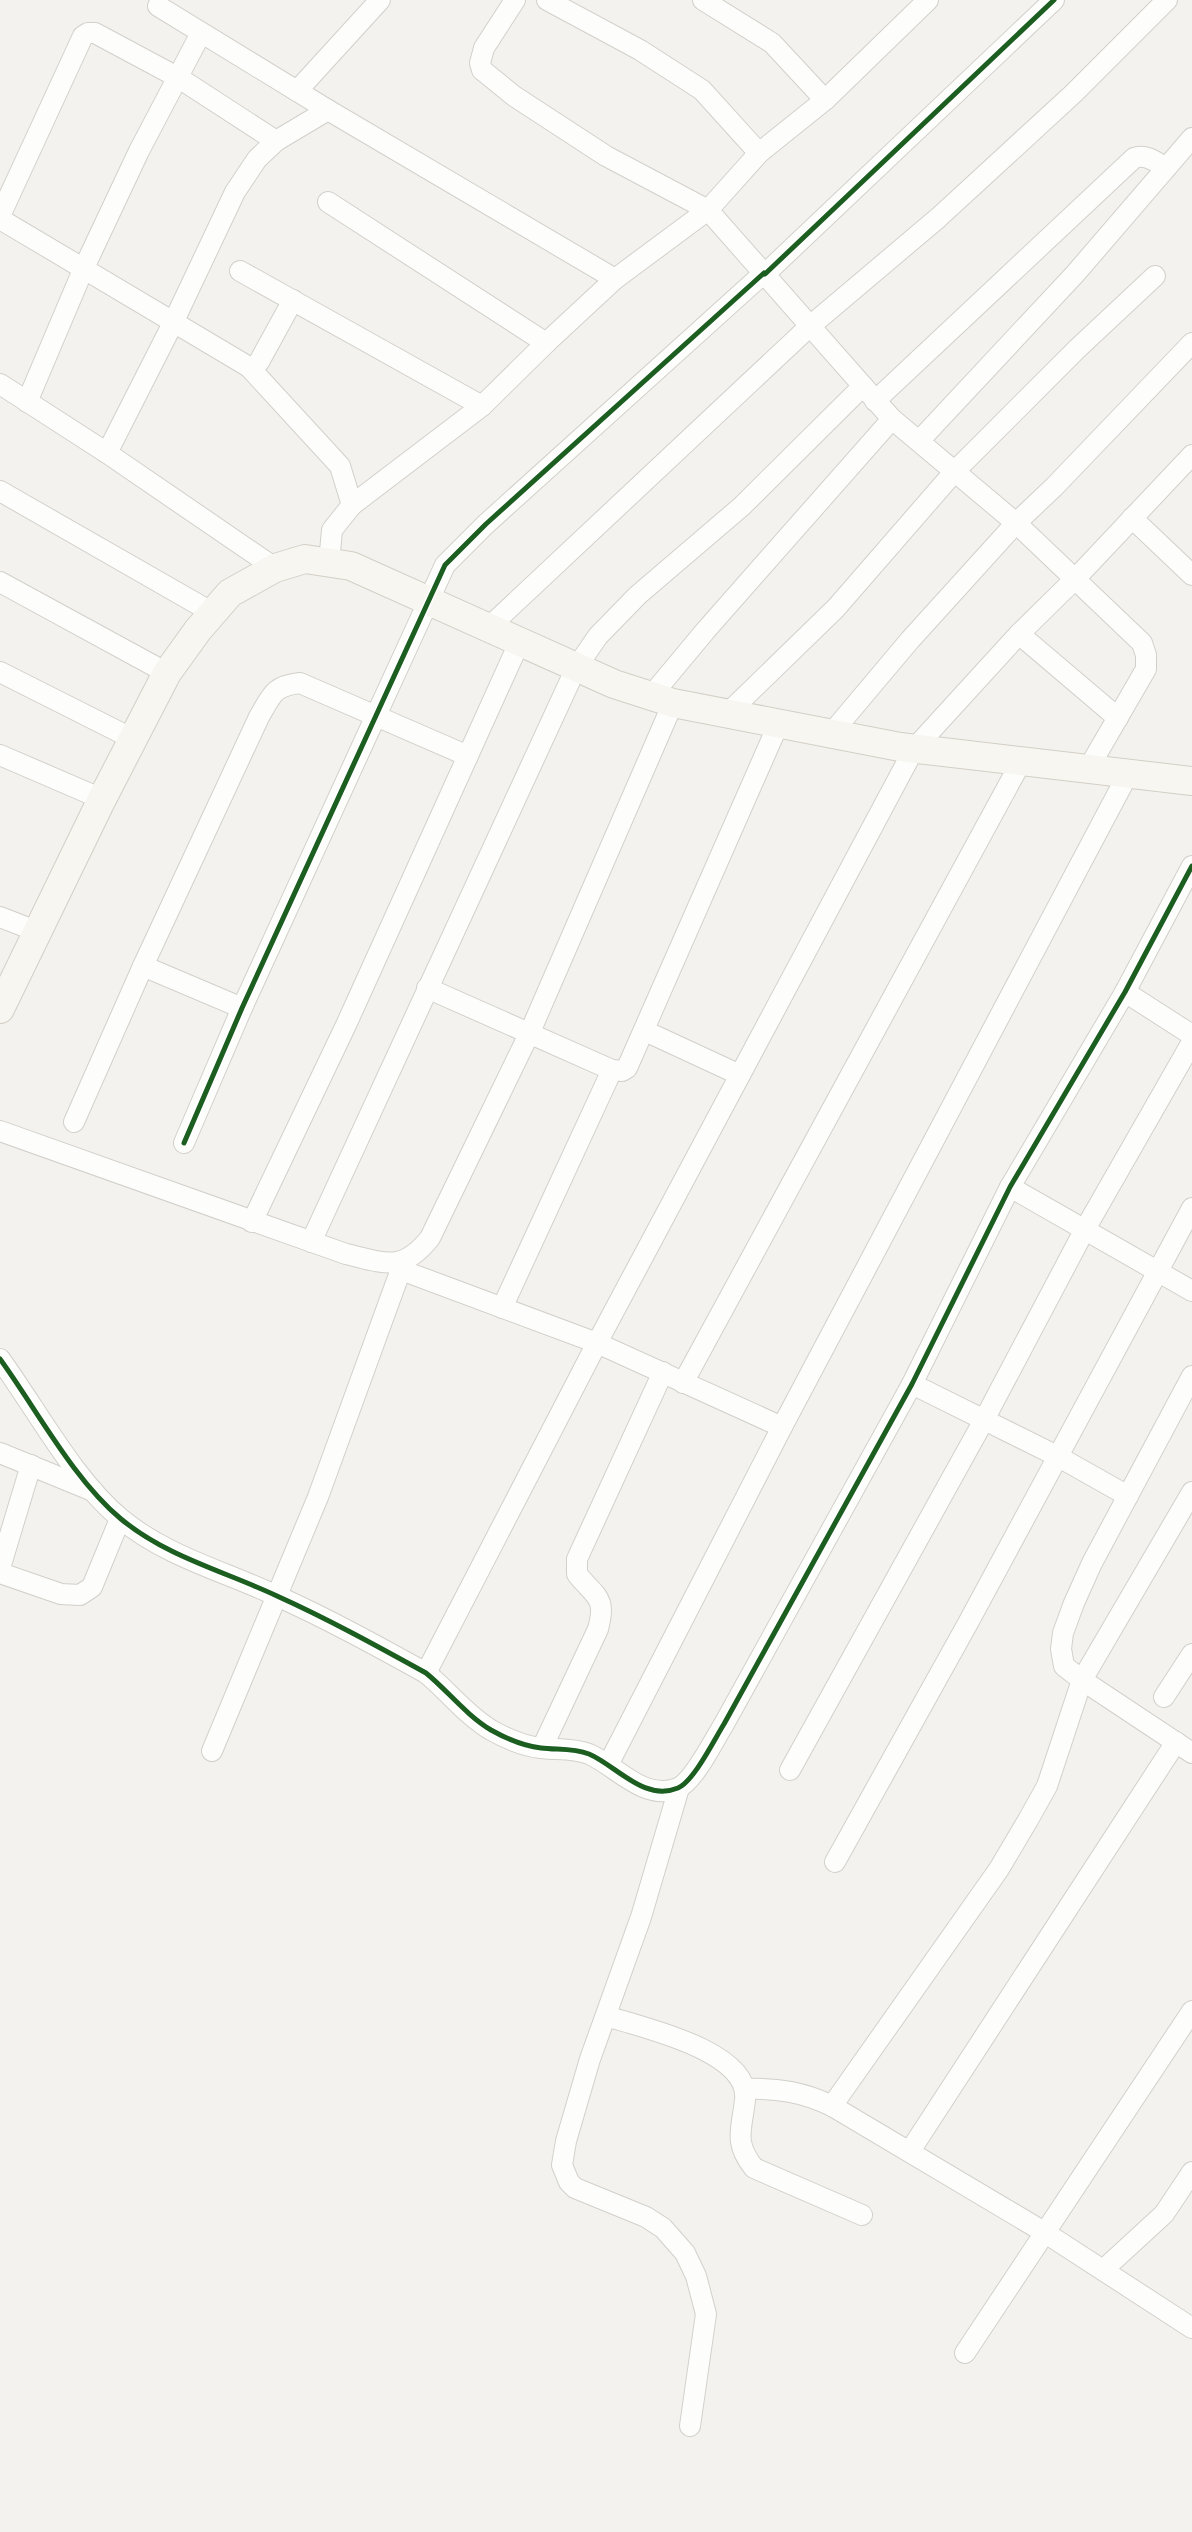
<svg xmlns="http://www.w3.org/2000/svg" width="1192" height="2532" viewBox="0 0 1192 2532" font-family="Roboto,sans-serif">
	<rect width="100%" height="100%" fill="#f4f2ee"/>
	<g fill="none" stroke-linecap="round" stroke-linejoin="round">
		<g stroke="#d2d0cb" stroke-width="22">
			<g id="minor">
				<path d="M515,0l-31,48 -4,15 2,7 32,26 92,60 102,54 184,209 124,104 126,120 4,12v14l-58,100"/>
				<path d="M547,0l93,50 62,40 57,63"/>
				<path d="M703,0l69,43 53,57"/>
				<path d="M158,6l170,104 287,169"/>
				<path d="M297,91l83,-91"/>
				<path d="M328,202l218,141"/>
				<path d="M0,216l83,-180 5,-3h7l84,45 97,63"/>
				<path d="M0,219l249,148 3,1 7,-6 34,-62"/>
				<path d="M240,271l242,135"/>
				<path d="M249,367l91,99 12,39"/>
				<path d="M0,384l107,69 168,115"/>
				<path d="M875,401l259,-243c12,-4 21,3 32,10"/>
				<path d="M27,402l56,-132 56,-119 62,-118"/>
				<path d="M919,441l156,-167 117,-136"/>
				<path d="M107,453l66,-130 62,-131 22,-33 19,-18 52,-31"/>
				<path d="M0,491l213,122"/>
				<path d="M1132,518l60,57"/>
				<path d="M329,563l3,-33 20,-25 130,-99 64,-63 69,-64 93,-69 51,-57 66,-53 103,-100"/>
				<path d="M0,582l167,91"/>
				<path d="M488,628l321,-301 129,-109 136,-125 93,-93"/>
				<path d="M1019,634l99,84"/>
				<path d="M0,672l133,67"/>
				<path d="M651,696l55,-66 186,-211"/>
				<path d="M727,714l109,-106 119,-137 122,-122 78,-73"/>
				<path d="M830,735l80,-95 106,-117 38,-36 138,-144"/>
				<path d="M0,755l102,44"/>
				<path d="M0,917l36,14"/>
				<path d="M143,966l99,42"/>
				<path d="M427,988l185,82"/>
				<path d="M1125,992l67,43"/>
				<path d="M645,1031l95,44"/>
				<path d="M74,1122l69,-156 116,-249c13,-22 14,-31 41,-34l168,73"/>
				<path d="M0,1131l346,123c39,9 56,19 84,-16l100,-206 143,-329"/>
				<path d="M184,1143l58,-135 203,-443 41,-41 278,-251 1,1 289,-274"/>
				<path d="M1010,1187l182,104"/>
				<path d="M252,1222l94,-197 173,-382"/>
				<path d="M311,1242l265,-574 22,-32 40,-41 103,-88 122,-121"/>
				<path d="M401,1270l196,73 185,84"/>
				<path d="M502,1308l110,-238 10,1 5,-3 151,-343"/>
				<path d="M0,1359c37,51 73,120 121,160 46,38 103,52 156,77 51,23 100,50 149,77 22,18 40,42 65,57 16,9 32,16 50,18 16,2 32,0 48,6 28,12 55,48 89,34 16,-7 36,-48 46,-64l188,-340 98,-197 115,-195 67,-126"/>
				<path d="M1192,1376l-100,187 -18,40 -11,30 -2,16 3,17 18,14 110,73"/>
				<path d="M683,1383l338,-621"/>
				<path d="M912,1384l145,72 71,40"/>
				<path d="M0,1453l93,38"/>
				<path d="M0,1568l31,-103"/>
				<path d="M0,1573l61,21 19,1 12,-8 28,-68"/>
				<path d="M426,1673l171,-330 317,-594 105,-115 57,-56 116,-123"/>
				<path d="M1164,1697l28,-43"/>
				<path d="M542,1748l56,-119c9,-33 -3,-32 -21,-55v-15l86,-187"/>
				<path d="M212,1751l106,-254 86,-236"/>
				<path d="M608,1765l174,-338 346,-653"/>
				<path d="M790,1770l194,-350 100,-189 108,-189"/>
				<path d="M679,1788l-38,129 -51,142 -24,82 -4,24 7,17 6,6 71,29 17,11 22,25 11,23 10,38 -16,112"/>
				<path d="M835,1862l133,-239 224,-415"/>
				<path d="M606,2016c35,11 145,35 139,84 -3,29 -12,42 9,68l108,47"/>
				<path d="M746,2089c32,-1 57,3 86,17l212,126 148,96"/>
				<path d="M832,2106l167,-237 29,-49 19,-34 35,-106 110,-188"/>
				<path d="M910,2151l266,-409"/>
				<path d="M1103,2270l61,-56 28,-42"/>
				<path d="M965,2353l227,-342"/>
			</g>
		</g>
		<g stroke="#d3cfc5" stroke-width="30">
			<path id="secondary" d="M0,1009l102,-210 65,-126 31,-43 32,-37 45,-25 30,-9 46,7 263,118 59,19 227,44 292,34"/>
		</g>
		<use href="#minor" stroke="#fdfdfc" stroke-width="20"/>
		<use href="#secondary" stroke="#f7f6f1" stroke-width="28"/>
		<g stroke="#fff" stroke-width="8">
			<g id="cycleway">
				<path d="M184,1143l58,-135 203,-443 41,-41 278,-251 1,1 289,-274"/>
				<path d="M0,1359c37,51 73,120 121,160 46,38 103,52 156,77 51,23 100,50 149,77 22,18 40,42 65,57 16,9 32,16 50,18 16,2 32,0 48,6 28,12 55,48 89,34 16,-7 36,-48 46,-64l188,-340 98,-197 115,-195 67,-126"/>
			</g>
		</g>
		<use href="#cycleway" stroke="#1b5e20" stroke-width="5"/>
	</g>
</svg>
